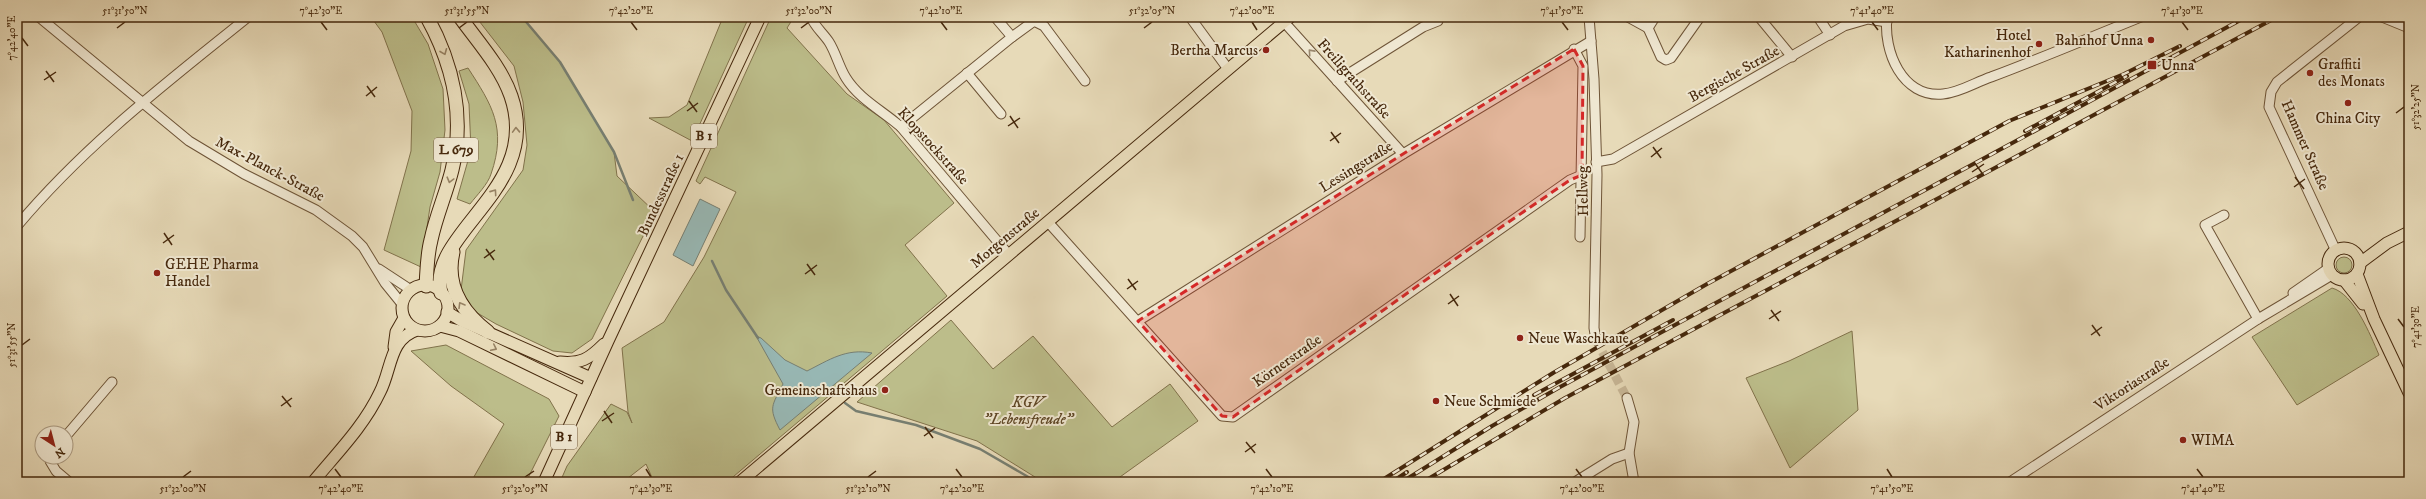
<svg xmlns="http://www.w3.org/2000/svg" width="2426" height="499" viewBox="0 0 2426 499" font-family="'IM FELL DW Pica',serif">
	<rect width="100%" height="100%" fill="#e7dab8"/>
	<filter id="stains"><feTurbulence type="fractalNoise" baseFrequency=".005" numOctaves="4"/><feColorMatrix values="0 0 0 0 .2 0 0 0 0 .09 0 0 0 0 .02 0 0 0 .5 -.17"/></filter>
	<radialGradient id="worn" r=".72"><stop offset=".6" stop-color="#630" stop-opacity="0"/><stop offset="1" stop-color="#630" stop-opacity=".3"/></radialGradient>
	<g fill="#bcbd8a" stroke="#81724b">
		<path d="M371,17h41l16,27 15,45 2,41 -5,42 -10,35 -9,60 -37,-17 27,-99 1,-40 -30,-79z"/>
		<path d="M476,17h46l38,45 54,90 3,24 38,36 -63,127 -20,14 -19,-2 -57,-27 -22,-13 -13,-21 5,-40 57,-80 4,-25 -4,-43 -9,-36z"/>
		<path d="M723,17h26l-57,124 -43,-23 20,-1 18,-12z"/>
		<path d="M771,17h23l-7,11 60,66 37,26 70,83 -49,42 42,51 -220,186h-73l-8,-18 -23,18h-63l7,-16 44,-62 16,8 5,11 -4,-11 -6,-64 42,-26 40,-65 32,-65 -31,-15 -5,7 -4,-3z"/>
		<path d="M468,68c24,37 39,60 23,106 -3,10 -14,21 -21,30l-13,-5 14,-49 -2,-46 -10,-33z"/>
		<circle cx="2344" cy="265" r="8"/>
		<path d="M2332,288c22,6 38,46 47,67l-82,50 -45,-68z"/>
		<path d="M951,320l42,49 40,-33 79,91 58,-43 28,37 -85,61h-70l-66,-41 -120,-39z"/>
		<path d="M1852,331l6,79 -68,58 -44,-90 43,-17z"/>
		<path d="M446,345l103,54 10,17 -33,66h-55l33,-58 -53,-38 -40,-35z"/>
	</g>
	<g fill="#98b9b6" stroke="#777f72">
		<path d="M700,199l20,10 -27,57 -20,-11z"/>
		<path d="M756,336l5,2 24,22 22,11c22,-11 39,-23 65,-18l-92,77c-12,-23 -8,-24 3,-46z"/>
	</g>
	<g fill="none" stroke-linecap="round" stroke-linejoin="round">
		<g stroke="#777f72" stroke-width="2.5">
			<path d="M522,17l38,45 54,90 19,48"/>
			<path d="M712,261l14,29 32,48"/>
			<path d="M824,388l8,6"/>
			<path d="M845,403l11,8 60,14 64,24 57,33"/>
		</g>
		<path stroke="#c7b696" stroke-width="9" stroke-dasharray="9 4.5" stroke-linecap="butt" d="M1596,340l31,58"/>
		<g stroke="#6e5437" stroke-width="11">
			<g id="minor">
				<path d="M39,17l150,124 55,33 72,36 36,26 11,11 22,36 17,21"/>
				<path d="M811,17c4,10 12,16 18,25 7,11 10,25 17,36 13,21 37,33 55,49l108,128"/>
				<path d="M995,17l17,20"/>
				<path d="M1190,17l38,52"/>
				<path d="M1589,17l5,62 3,96 -3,153 2,12"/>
				<path d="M1628,17l20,11 7,-11"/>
				<path d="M1759,17l33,40"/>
				<path d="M1818,17l12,18"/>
				<path d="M1887,17c-4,34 15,81 56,77 16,-1 33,-12 48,-17 51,-19 100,-40 150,-60"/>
				<path d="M2382,17l27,11"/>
				<path d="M1284,22l119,132"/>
				<path d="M1648,28l13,29 5,3 5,-2 29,-41"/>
				<path d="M1574,49l9,17 -3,171"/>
				<path d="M967,73l34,41"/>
				<path d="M1337,81l86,-54 15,-6"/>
				<path d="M901,127l111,-90 22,-16 10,5 41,55"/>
				<path d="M1596,162l17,-3 231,-133 24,-7 19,3"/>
				<path d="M2224,215l-19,10 53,94"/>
				<path d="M1048,222l174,194 11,1 337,-237 12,-5"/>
				<path d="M17,226c69,-82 148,-142 231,-209"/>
				<path d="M2336,251l-67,-144 2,-15 6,-10 82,-65"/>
				<path d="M379,269l32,21"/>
				<path d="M2293,293l36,-25"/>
				<path d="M1138,321l265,-167 188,-113"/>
				<path d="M1627,398l7,24 -5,31 5,29"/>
				<path d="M66,436l46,-54"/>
				<path d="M52,457l-2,4 6,10 13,11"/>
				<path d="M1575,482l37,-23 17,-6"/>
				<path d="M2010,482l248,-163 74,-44"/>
			</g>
		</g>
		<g stroke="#46280c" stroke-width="13">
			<g id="major">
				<circle cx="2344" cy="264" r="16"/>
				<path d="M2360,263l27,-20 22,-11"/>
				<path d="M2357,274l17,45 35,74"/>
				<path d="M2344,280l19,24"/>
				<circle cx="425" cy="308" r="23"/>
				<path d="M447,312l15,9 129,57"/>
				<path d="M440,326l19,5 126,61"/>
				<path d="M394,347l2,-15 8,-14"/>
				<path d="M560,362c21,2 29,-3 44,-18"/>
				<path d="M313,482c24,-29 51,-56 67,-90 12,-23 9,-53 37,-62"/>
				<path d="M544,482l64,-141 152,-324"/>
				<path d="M740,482l550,-465"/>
			</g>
		</g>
		<g stroke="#46280c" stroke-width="15">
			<g id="highway">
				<path d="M453,252c-8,34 9,60 35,80"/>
				<path d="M426,286c1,-15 1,-31 5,-46 5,-24 15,-46 21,-70 13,-53 1,-106 -25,-153"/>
				<path d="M441,293c-14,-61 102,-104 70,-197 -10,-29 -33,-54 -51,-79"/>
			</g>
		</g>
		<use href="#minor" stroke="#efe7d1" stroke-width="9"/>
		<use href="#major" stroke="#e7dab8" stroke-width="11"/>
		<use href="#highway" stroke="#e7dab8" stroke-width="13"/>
		<g stroke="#46280c" stroke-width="4">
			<g id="rail">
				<path d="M2025,131l102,-55"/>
				<path d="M1534,395l139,-75"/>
				<path d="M1379,482l174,-109 154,-89 302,-163 115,-47 56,-28"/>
				<path d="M1392,482l15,-10"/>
				<path d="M1402,482l90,-56 68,-39 686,-370"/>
				<path d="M1423,482l142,-84 712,-381"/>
			</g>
		</g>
		<use href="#rail" stroke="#efe7d1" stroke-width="2.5" stroke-dasharray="8" stroke-linecap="butt"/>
	</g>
	<defs><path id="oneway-chevron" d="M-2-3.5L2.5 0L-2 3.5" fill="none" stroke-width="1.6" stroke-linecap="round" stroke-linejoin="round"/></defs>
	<g stroke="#968162">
		<use href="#oneway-chevron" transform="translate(444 52) rotate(68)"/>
		<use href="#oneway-chevron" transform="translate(516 130) rotate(-92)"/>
		<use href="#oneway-chevron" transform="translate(450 180) rotate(105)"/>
		<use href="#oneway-chevron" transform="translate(494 192) rotate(-55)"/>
		<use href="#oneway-chevron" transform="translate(461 305) rotate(-121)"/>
		<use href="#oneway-chevron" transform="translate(494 348) rotate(26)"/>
	</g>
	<use stroke="#9a886e" href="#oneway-chevron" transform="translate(1311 52) rotate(-132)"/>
	<path fill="#d62828" fill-opacity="0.2" stroke="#d62828" stroke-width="3" stroke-dasharray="8 5" stroke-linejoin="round" d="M1574,49l9,17 -1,109 -12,5 -95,65 -242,172 -11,-1 -84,-95 265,-167z"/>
	<path fill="none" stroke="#46280c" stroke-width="1.5" d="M321,22l6,8M631,22l6,8M941,22l6,8M1252,22l5,8M1562,22l6,8M1872,22l6,8M2182,22l6,8M117,28l8,-6M459,28l8,-6M801,28l8,-6M1144,28l8,-6M22,38l6,8M46,71l8,11M44,80l12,-8M367,86l8,11M366,96l11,-9M689,101l8,11M687,111l11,-8M2396,113l8,-6M1010,116l8,12M1008,126l12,-8M1331,132l8,11M1330,141l11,-8M1653,147l8,11M1651,157l11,-9M1974,162l8,11M1972,172l12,-8M2295,177l9,12M2294,187l11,-8M164,233l8,12M163,243l11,-8M486,249l8,11M484,258l11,-8M807,264l8,11M805,274l12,-9M1128,279l8,11M1127,289l11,-8M1450,294l8,12M1448,304l11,-8M1771,310l8,11M1769,319l12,-8M2398,319l6,8M2092,325l8,11M2091,335l11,-8M22,345l8,-6M282,396l9,11M281,406l11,-8M604,411l8,12M602,421l12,-8M925,427l8,11M924,436l11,-8M1246,442l9,11M1245,452l11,-8M335,469l6,8M646,469l5,8M956,469l6,8M1266,469l6,8M1576,469l6,8M1887,469l5,8M2197,469l6,8M183,477l8,-6M525,477l9,-6M868,477l8,-6"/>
	<g fill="#8f2418" stroke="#efe7d1" stroke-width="1.5">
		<circle cx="2151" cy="40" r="4"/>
		<circle cx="2039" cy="44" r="4"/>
		<circle cx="1266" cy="50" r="4"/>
		<rect x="2147" y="60" width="10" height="10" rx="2"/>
		<circle cx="2310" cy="73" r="4"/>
		<circle cx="2348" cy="103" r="4"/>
		<circle cx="157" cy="273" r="4"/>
		<circle cx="1520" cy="338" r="4"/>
		<circle cx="885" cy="390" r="4"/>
		<circle cx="1436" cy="401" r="4"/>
		<circle cx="2183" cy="440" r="4"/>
	</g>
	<g text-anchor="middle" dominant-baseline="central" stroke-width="4" stroke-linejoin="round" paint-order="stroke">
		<g fill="#efe7d1" stroke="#796147" stroke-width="1">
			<rect x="691" y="124" width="26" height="24" rx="3"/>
			<rect x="434" y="138" width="44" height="24" rx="3"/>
			<rect x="551" y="425" width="26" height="24" rx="3"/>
		</g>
		<g font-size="14" font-weight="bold" fill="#46280c">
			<text x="704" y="136">B 1</text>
			<text x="456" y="150">L 679</text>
			<text x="564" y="437">B 1</text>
		</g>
		<g font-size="15" fill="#46280c" stroke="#efe7d1" text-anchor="start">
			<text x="2031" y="35" text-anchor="end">Hotel<tspan x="2031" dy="17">Katharinenhof</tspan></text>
			<text x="2143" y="40" text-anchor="end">Bahnhof Unna</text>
			<text x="1258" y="50" text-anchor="end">Bertha Marcus</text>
			<text x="2318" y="64">Graffiti<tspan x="2318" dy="17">des Monats</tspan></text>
			<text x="2161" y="65">Unna</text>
			<text x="2348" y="118" text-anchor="middle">China City</text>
			<text x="165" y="264">GEHE Pharma<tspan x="165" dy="17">Handel</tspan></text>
			<text x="1528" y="338">Neue Waschkaue</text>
			<text x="877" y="390" text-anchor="end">Gemeinschaftshaus</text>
			<text x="1444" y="401">Neue Schmiede</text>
			<text x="2191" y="440">WIMA</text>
		</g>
		<g font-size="15" fill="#46280c" stroke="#efe7d1">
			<text transform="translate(1734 74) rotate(-29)">Bergische Straße</text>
			<text transform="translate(1354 79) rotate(48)">Freiligrathstraße</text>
			<text transform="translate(2305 145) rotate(66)">Hammer Straße</text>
			<text transform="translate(933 146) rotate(48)">Klopstockstraße</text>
			<text transform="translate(1356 167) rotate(-32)">Lessingstraße</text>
			<text transform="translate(270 169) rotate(28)">Max-Planck-Straße</text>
			<text transform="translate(1583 191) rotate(-91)">Hellweg</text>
			<text transform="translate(661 195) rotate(-65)">Bundesstraße 1</text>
			<text transform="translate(1005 238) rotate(-40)">Morgenstraße</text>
			<text transform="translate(1287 361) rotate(-35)">Körnerstraße</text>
			<text transform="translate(2132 384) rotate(-33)">Viktoriastraße</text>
		</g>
		<g font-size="15" font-style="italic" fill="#5e4625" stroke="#efe7d1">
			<text x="1028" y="402">KGV<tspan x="1028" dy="17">"Lebensfreude"</tspan></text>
		</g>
	</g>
	<rect width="2426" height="499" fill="none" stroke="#e7dab8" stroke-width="44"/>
	<g transform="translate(54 445) rotate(144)"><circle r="19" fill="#efe7d1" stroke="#ab9b82"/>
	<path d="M0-3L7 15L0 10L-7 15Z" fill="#8f2418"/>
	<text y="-6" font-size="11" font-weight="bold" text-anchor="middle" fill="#46280c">N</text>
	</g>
	<rect x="22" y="22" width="2382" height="455" fill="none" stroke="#46280c" stroke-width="1.5"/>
	<g font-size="10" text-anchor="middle" fill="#46280c">
		<text x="125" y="14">51°31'50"N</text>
		<text x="321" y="14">7°42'30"E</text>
		<text x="467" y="14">51°31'55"N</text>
		<text x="631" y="14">7°42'20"E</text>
		<text x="809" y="14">51°32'00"N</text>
		<text x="941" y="14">7°42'10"E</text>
		<text x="1152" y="14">51°32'05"N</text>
		<text x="1252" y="14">7°42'00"E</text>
		<text x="1562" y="14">7°41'50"E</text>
		<text x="1872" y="14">7°41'40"E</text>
		<text x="2182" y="14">7°41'30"E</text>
		<text transform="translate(11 38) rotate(-90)" y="4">7°42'40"E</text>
		<text transform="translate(2415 107) rotate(-90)" y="4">51°32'25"N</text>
		<text transform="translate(2415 327) rotate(-90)" y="4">7°41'30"E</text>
		<text transform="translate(11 345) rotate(-90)" y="4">51°31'55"N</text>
		<text x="183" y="492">51°32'00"N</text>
		<text x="341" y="492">7°42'40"E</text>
		<text x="525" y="492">51°32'05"N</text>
		<text x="651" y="492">7°42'30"E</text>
		<text x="868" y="492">51°32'10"N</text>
		<text x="962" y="492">7°42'20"E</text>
		<text x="1272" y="492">7°42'10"E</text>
		<text x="1582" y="492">7°42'00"E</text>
		<text x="1892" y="492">7°41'50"E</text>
		<text x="2203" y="492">7°41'40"E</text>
	</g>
	<rect width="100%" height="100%" filter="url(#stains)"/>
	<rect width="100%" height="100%" fill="url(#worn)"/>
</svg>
